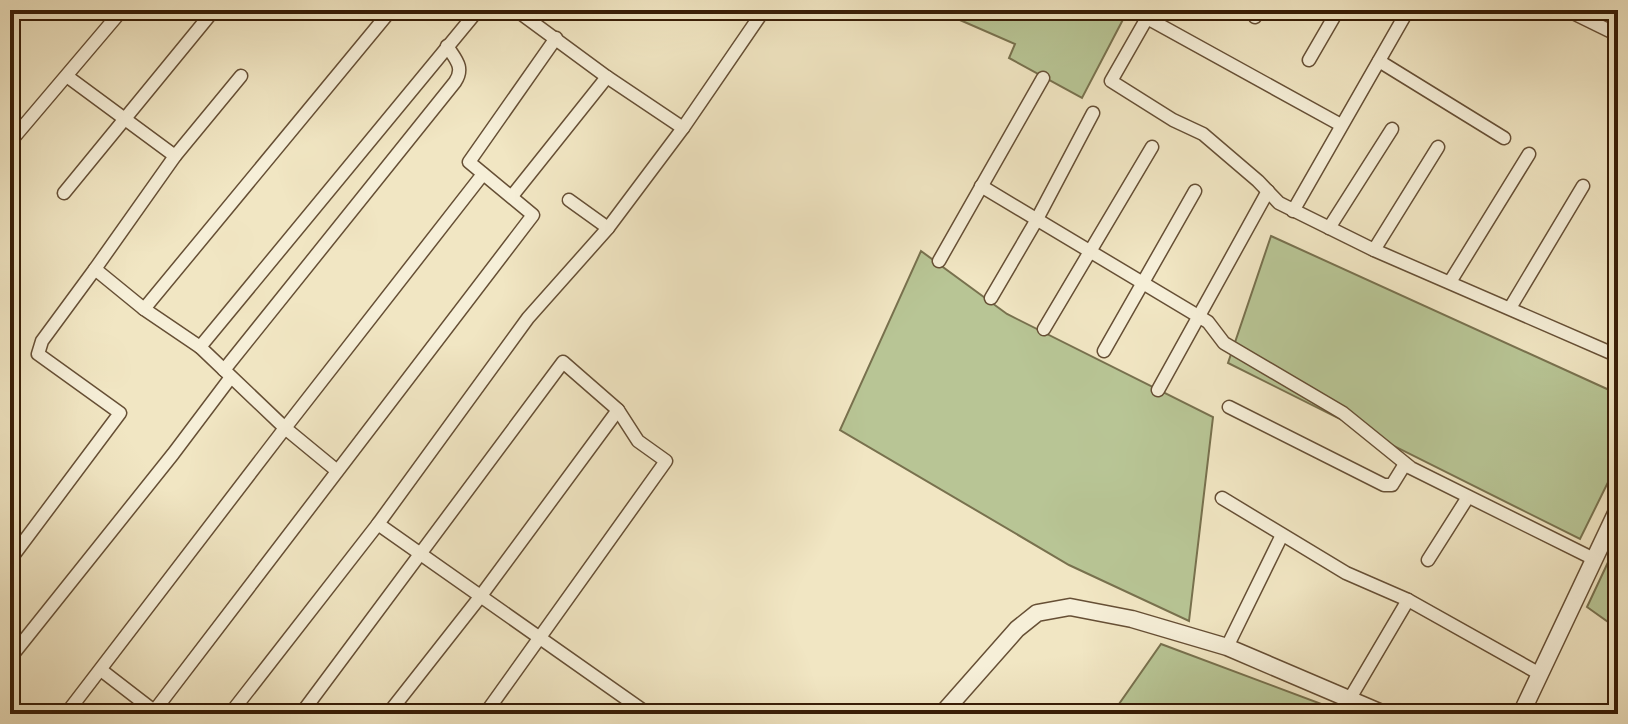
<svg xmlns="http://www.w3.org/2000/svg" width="1628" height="724" viewBox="0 0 1628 724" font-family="Vollkorn,serif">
	<rect width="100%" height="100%" fill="#f1e6c3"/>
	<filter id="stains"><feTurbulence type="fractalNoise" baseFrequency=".0025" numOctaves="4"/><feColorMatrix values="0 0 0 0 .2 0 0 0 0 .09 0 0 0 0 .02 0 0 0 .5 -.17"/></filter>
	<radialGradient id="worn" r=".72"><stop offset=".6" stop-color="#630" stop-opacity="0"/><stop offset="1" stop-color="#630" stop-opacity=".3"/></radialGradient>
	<g fill="#b8c595" stroke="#78714e" stroke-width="2">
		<path d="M937,10h191l-46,88 -73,-40 6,-14z"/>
		<path d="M1271,236l347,158v68l-38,77 -352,-176z"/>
		<path d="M921,251l86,63 206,103 -24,204 -120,-56 -229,-135z"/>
		<path d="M1618,541v88l-31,-22z"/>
		<path d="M1161,644l187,70h-236z"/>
	</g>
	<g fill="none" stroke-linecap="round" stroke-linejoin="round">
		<g stroke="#664f35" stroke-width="15">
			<g id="minor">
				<path d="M516,10l91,67 76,51"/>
				<path d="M1567,10l51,25"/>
				<path d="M1255,17l4,-7"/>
				<path d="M1309,60l29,-50"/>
				<path d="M1379,61l125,77"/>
				<path d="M241,76l-66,80 -80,113 49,40 56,38 278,-337"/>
				<path d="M68,77l107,79"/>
				<path d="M1341,125l-194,-107 -36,63 62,39 30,14 55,47 21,22 95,47 244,106"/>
				<path d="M10,142l112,-132"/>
				<path d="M981,186l227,136 16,21 119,70 68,55 183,91"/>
				<path d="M64,193l150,-183"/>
				<path d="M512,196l95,-119"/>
				<path d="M569,200l39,28"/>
				<path d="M1293,211l115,-201"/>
				<path d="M1329,228l63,-99"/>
				<path d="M1374,250l64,-103"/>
				<path d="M939,261l104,-183"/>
				<path d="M1450,282l79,-128"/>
				<path d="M991,298l45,-77 57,-108"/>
				<path d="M1510,308l73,-122"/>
				<path d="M144,309l247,-299"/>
				<path d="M1044,329l108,-182"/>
				<path d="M1104,351l91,-160"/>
				<path d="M224,370l231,-288c10,-15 0,-23 -8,-36"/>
				<path d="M1158,390l110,-199"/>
				<path d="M1229,407l155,78h8l13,-21"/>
				<path d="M336,470l-51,-42 198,-254"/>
				<path d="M1222,498l124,75 62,27 132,74"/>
				<path d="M378,524l270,190"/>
				<path d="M10,560l110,-147 -82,-59 4,-13 53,-72"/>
				<path d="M1428,560l40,-63"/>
				<path d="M1227,647l55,-112"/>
				<path d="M10,658l163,-204 58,-77"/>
				<path d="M101,670l57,44"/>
				<path d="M1349,700l59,-100"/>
				<path d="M66,714l219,-286 -85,-81"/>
				<path d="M152,714l381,-499 -64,-53 87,-124"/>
				<path d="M230,714l148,-190 150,-206 80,-90 75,-100 81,-118"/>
				<path d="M301,714l262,-352 55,48 -138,187 -92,117"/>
				<path d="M485,714l181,-253 -28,-20 -20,-31"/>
			</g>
		</g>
		<g stroke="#664f35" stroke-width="19">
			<g id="tertiary">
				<path d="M942,714l75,-85 20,-16 33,-6 62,12 95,28 157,67"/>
				<path d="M1521,714l97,-205"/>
			</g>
		</g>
		<use href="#minor" stroke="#f6efd8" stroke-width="12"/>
		<use href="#tertiary" stroke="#f6efd8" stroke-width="16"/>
	</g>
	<rect width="1628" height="724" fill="none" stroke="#f1e6c3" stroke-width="40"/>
	<rect x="12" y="12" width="1604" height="700" fill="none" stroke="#381d06" stroke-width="4"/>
	<rect x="20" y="20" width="1588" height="684" fill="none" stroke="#381d06" stroke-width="2"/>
	<rect width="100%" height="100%" filter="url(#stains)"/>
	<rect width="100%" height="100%" fill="url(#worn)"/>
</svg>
